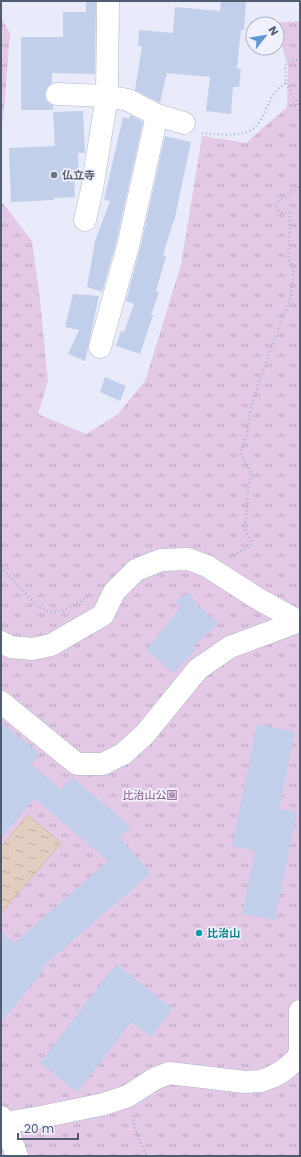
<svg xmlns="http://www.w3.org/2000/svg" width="301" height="1157" viewBox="0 0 301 1157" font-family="Poppins,'Noto Sans JP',sans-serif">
	<defs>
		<pattern id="park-tufts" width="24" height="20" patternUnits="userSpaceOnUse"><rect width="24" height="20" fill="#e3c9e6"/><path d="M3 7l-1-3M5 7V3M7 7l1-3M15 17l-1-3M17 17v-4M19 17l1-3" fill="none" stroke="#baa6bf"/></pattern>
		<pattern id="water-ripples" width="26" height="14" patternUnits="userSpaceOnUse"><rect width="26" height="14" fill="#e2cec0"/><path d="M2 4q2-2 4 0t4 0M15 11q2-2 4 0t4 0" fill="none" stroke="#baaaa0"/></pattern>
	</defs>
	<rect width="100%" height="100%" fill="#e9ebfa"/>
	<g fill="url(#park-tufts)">
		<path d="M1,18l9,15 -6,77 -3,23z"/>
		<path d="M300,21v1135h-299v-955l31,40 8,59 8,81 -10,33 48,20 31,-19 28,-34 36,-116 21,-129 44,7 41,-36 1,-41 -11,-35v-7h-2v-1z"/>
	</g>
	<path fill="url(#water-ripples)" stroke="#d2baa7" d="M28,815l33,28 -60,70v-66z"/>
	<g fill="#c2cfea">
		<path d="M86,1h10l-1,73 -43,-1v10l-5,4 -2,7 1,6 4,4 3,1v5h-32v-73h42v-25h23z"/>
		<path d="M221,1h25l-2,29h-3l-4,38 4,1 -2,18h-6l-2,27 -25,-3 4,-34 -43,-4 -7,30 -25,-13 7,-44h-4l1,-16 34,3 2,-26 45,4z"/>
		<path d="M83,111l2,42h-7l1,22h-5l1,22 -21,1v2l-43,2 -2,-54 46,-2 -2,-34z"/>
		<path d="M130,115l13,7 -27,121 -14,49 -15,-5 8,-46 15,-40 -6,-1 19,-83 6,2z"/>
		<path d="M165,136l26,6 -17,80h-1l-10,33 3,1 -10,35 3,1 -8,23h2l-13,39 -24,-8 5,-15 3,1 10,-28 -8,-3 14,-52z"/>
		<path d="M73,294l26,2 -14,65 -17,-7 11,-24 -14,-3z"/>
		<path d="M105,377l21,9 -6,15 -20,-9z"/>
		<path d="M188,592l14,18 1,-1 15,15 -26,23 3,3 -21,23 -28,-23 34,-42 -4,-6z"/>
		<path d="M1,722l39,32 -9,10 30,26 11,-13 59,50 -12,10 32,36 -110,95 2,3 -42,51v-90l13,11 94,-82 -74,-63 -33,40z"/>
		<path d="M257,724l38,8 -16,77 18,3 -22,108 -33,-6 13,-63 -23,-5z"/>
		<path d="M116,964l57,45 -22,28 -20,-15 -54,70 -37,-29z"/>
	</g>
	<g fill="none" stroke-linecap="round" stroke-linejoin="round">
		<g stroke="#aeb5c8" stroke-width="23">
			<g id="minor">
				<path d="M57,94l50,2 21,4 29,15 27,8"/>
				<path d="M85,220l7,-31 15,-93 1,-95"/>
				<path d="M100,347l28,-101 29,-131"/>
				<path d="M1,642l10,5 21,2 19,-4 52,-30 11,-23 22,-22 25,-10 27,-1 19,7 48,31 43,24"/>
				<path d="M1,702l76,62h26l20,-10 22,-20 53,-65 32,-22 70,-26"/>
				<path d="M300,1011v35"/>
				<path d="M1,1117l4,6 12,33"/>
				<path d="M5,1123l36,-6 63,-13 24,-8 26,-17 15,-6 76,9 16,-1 13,-5 10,-6 13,-11 3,-8"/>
			</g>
		</g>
		<g stroke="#a7b5d1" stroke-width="2.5" stroke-dasharray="1 3" stroke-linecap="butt">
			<path d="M286,83l14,24"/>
			<path d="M202,133c13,1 41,5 52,-5 6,-5 10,-14 13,-21 6,-12 7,-17 19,-24l-1,-18c5,-3 9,-7 15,-4"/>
			<path d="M230,557l21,-12v-4l-7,-13 3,-18 1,-20 4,-16 -12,-21 7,-19 4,-27 8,-25 25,-68 6,-13 4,-31 -6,-11 2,-46 -11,-1 -4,-6 1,-2 24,-19"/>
			<path d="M1,567l36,39 13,6 13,-1 25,-15"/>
			<path d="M132,1116l7,24 8,16"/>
		</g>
		<use href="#minor" stroke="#fff" stroke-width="22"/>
	</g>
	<circle fill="#6b7280" stroke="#f0f1fd" stroke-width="1.5" cx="54" cy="175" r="4"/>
	<circle fill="#0f9aa8" stroke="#f0f1fd" stroke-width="1.5" cx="199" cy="933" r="4"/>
	<g text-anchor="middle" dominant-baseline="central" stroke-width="3.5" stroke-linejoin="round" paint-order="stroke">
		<g font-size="11" font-weight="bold" fill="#5b616d" stroke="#f0f1fd" text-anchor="start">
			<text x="62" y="175">仏立寺</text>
		</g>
		<g font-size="11" fill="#804f81" stroke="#f0f1fd">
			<text x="150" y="795">比治山公園</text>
		</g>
		<g font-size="11" font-weight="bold" fill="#0d838f" stroke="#f0f1fd" text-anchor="start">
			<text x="207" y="933">比治山</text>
		</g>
	</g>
	<rect width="301" height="1157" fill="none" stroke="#505c72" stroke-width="4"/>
	<g transform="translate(265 36) rotate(59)"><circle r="19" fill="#f0f1fd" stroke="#b0b5c5"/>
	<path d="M0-3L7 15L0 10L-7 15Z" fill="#5e99d5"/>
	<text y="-6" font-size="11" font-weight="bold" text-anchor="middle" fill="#505c72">N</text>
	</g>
	<path d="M18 1133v6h60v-6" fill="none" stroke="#505c72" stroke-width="2"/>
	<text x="24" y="1133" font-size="12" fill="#505c72" stroke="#f0f1fd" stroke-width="3" paint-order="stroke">20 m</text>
</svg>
